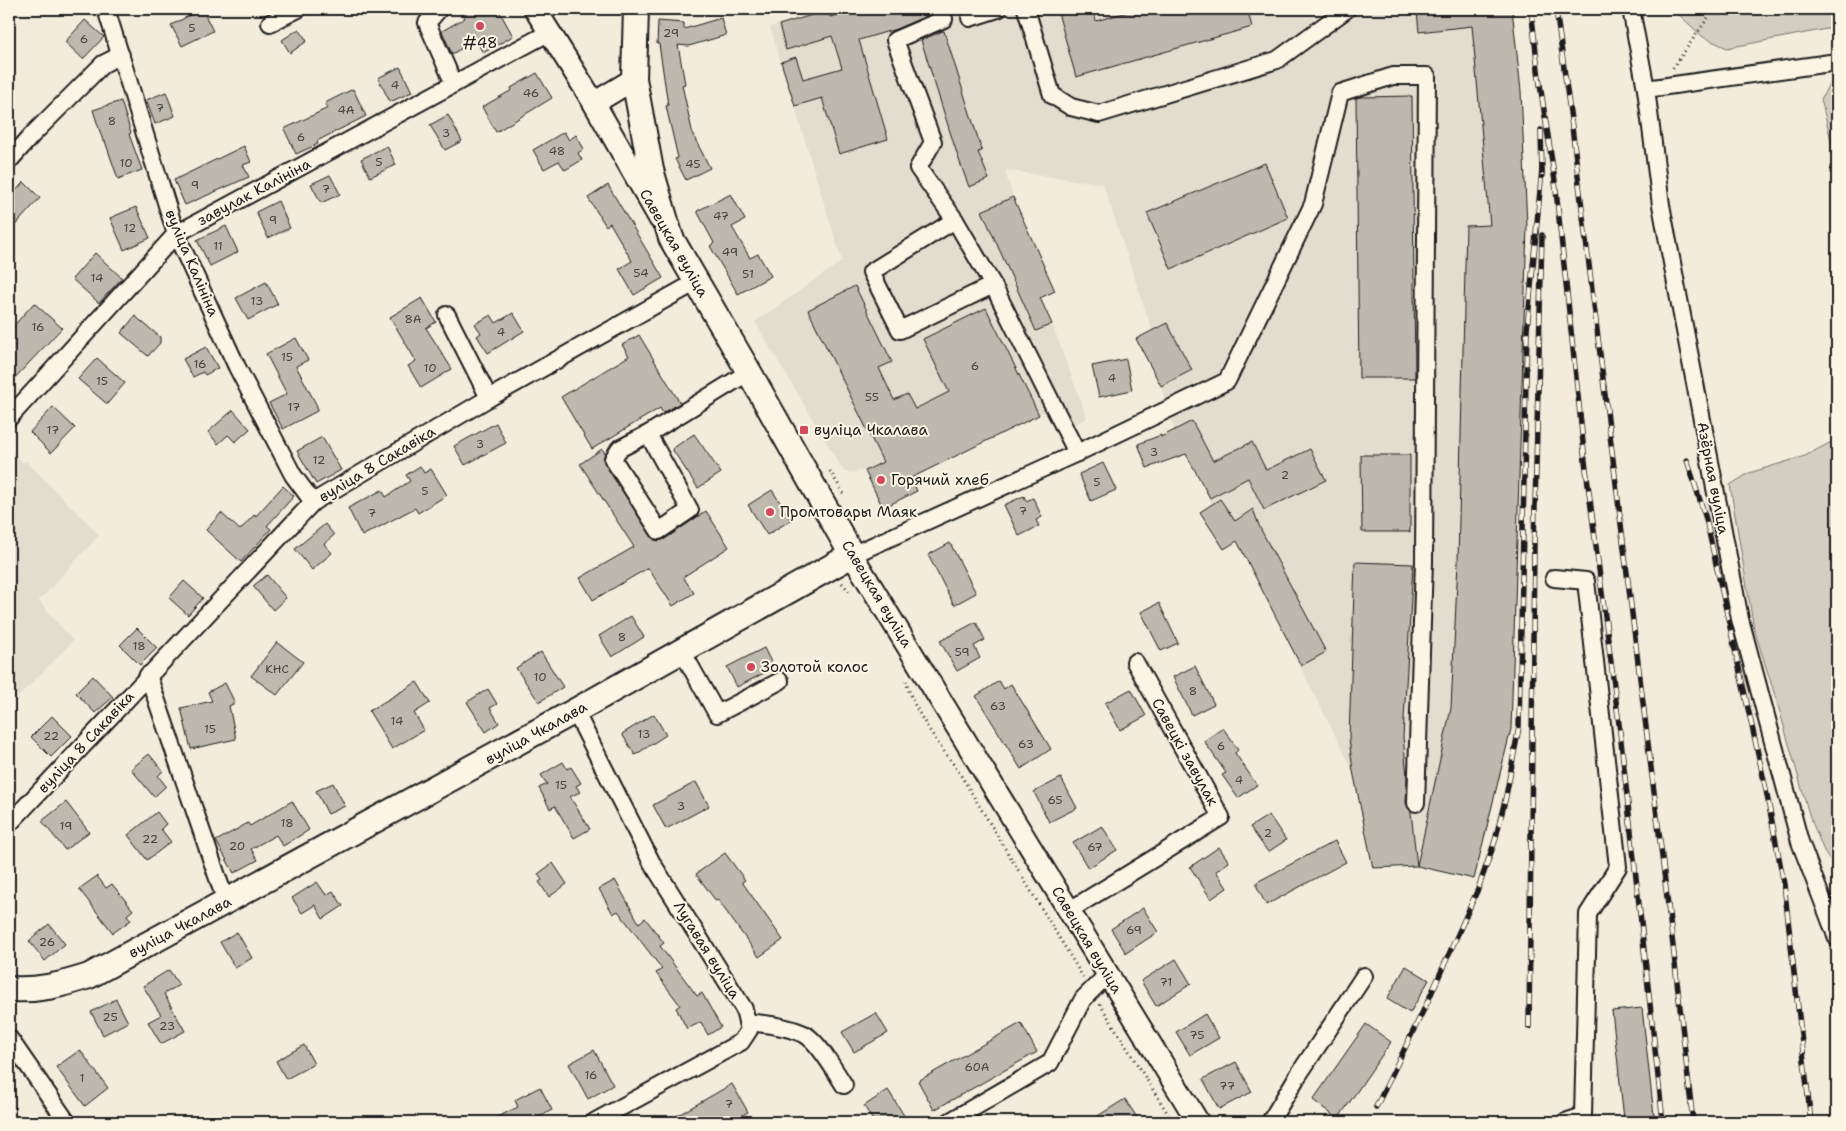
<svg xmlns="http://www.w3.org/2000/svg" width="1846" height="1131" viewBox="0 0 1846 1131" font-family="'Shantell Sans',sans-serif">
	<rect width="100%" height="100%" fill="#f3ecdd"/>
	<filter id="ink" filterUnits="userSpaceOnUse"><feTurbulence type="fractalNoise" baseFrequency=".02" numOctaves="2"/><feDisplacementMap in="SourceGraphic" scale="10" xChannelSelector="R" yChannelSelector="G"/><feConvolveMatrix kernelMatrix="1 2 1 2 8 2 1 2 1" color-interpolation-filters="sRGB"/></filter>
	<g filter="url(#ink)">
		<g fill="#e3ddcf">
			<path d="M854,9h658l9,82 6,135 -16,503 -37,150 -57,-13 -44,2 -20,-97 -116,-230 -13,8 -24,-37 12,-8 -38,-74 -13,-44 -25,-47 16,-9 -49,-146 -98,-14 8,27 42,94 -14,7 11,26 35,94 -28,14 -11,-22 -137,68 6,13 -34,17 -18,-37 -21,1 -89,-150 87,-61 -72,-234 58,-17 2,7z"/>
			<path d="M9,447l14,16 3,-2 73,74 -60,66 34,40 -64,65z"/>
		</g>
		<g fill="#d3cec1" stroke="#78756e">
			<path d="M1675,9h162v18l-110,21 -24,-11 -27,-25z"/>
			<path d="M1837,78v107l-2,-28 -14,-58 7,-13z"/>
			<path d="M1837,439v431l-13,-19 -15,-37 -32,-112 -23,-73 -24,-144 19,-12 56,-17z"/>
		</g>
		<g fill="#beb9ae" stroke="#1c1c1c">
			<path d="M202,9l11,22 -31,15 -11,-21z"/>
			<path d="M460,9h38l15,27 -30,17 -7,-13 -24,14 -10,-23 23,-13z"/>
			<path d="M858,9h72l1,5 -35,15 -37,11 29,99 -49,15 -17,-56 -27,8 -14,-44 15,-5 7,22 39,-11 -10,-32 -46,14 -7,-25 49,-15 2,7z"/>
			<path d="M1057,9h36l3,12 42,-12h109l5,18 -176,50z"/>
			<path d="M1436,9h76l9,82 6,135 -16,503 -37,150 -57,-13 34,-158 7,-146 8,-336 24,-1 -18,-199 -53,6 -2,-21z"/>
			<path d="M721,18l5,17 -37,11 -11,-1 7,39 -3,1 11,50 17,33 -24,12 -11,-21 3,-1 -12,-52 2,-1 -9,-61h-2l1,-23 26,2v6z"/>
			<path d="M85,20l19,17 -21,22 -18,-17z"/>
			<path d="M299,29l8,12 -17,12 -8,-13z"/>
			<path d="M943,31h1l38,120 -4,1 11,27 -20,8 -11,-30 -37,-117z"/>
			<path d="M400,67l12,25 -22,10 -12,-24z"/>
			<path d="M537,73l15,25 -56,34 -14,-25 30,-17 -1,-2z"/>
			<path d="M353,89l13,27 -49,25 1,3 -22,10 -12,-25 44,-21 -3,-5z"/>
			<path d="M166,92l9,24 -20,8 -9,-24z"/>
			<path d="M1412,96l3,282h-56l-3,-280 5,-1z"/>
			<path d="M121,101l10,32 -2,1 13,36 -24,9 -13,-38h-2l-10,-31z"/>
			<path d="M448,115l14,26 -17,9 -15,-25z"/>
			<path d="M564,132l5,8 7,-5 8,14 -6,4 4,7 -17,10 -6,-9 -15,8 -11,-19z"/>
			<path d="M244,146l7,16 -8,3 6,12 -64,28 -11,-25z"/>
			<path d="M387,146l9,19 -26,12 -9,-18z"/>
			<path d="M1265,163l23,55 -117,51 -24,-56z"/>
			<path d="M330,175l10,19 -19,9 -10,-19z"/>
			<path d="M24,182l16,16 -31,34v-34z"/>
			<path d="M608,185l55,93 -29,17 -15,-26 13,-8 -22,-38 -4,3 -18,-28z"/>
			<path d="M731,194l14,26 -13,7 18,31 8,-4 13,22 -33,18 -28,-48 4,-3 -17,-32z"/>
			<path d="M1013,197l42,94 -15,7 12,26 -16,7 -54,-120z"/>
			<path d="M278,201l12,27 -22,10 -12,-26z"/>
			<path d="M136,207l14,31 -26,12 -14,-32z"/>
			<path d="M226,226l12,26 -28,14 -13,-26z"/>
			<path d="M95,253l27,25 -23,25 -27,-24z"/>
			<path d="M266,282l12,22 -30,16 -12,-22z"/>
			<path d="M855,286l37,76 -13,6 15,32 13,-6 8,15 34,-17 -26,-53 63,-31 53,107 -128,63 6,13 -34,17 -18,-37 18,-9 -75,-152z"/>
			<path d="M422,298l14,24 -10,6 26,41 -31,19 -13,-22 8,-5 -26,-44z"/>
			<path d="M34,303l28,25 -53,56v-53z"/>
			<path d="M513,313l11,18 -36,22 -11,-17 4,-3 -6,-9 16,-9 5,8z"/>
			<path d="M135,316l25,21v6l-12,13 -27,-23z"/>
			<path d="M1167,323l25,47 -31,16 -25,-47z"/>
			<path d="M639,335l41,68 -17,10 -3,-5 -68,41 -31,-52 68,-41 -7,-11z"/>
			<path d="M296,338l12,22 -12,6 21,40v5l-34,18 -14,-26 18,-9 -21,-40z"/>
			<path d="M206,347l12,21 -13,7 -2,-3 -10,5 -10,-18z"/>
			<path d="M97,358l28,25 -18,21 -29,-25z"/>
			<path d="M1126,359l6,31 -33,7 -7,-31z"/>
			<path d="M53,407l22,21 -24,25 -21,-21z"/>
			<path d="M233,410l17,19 -15,13 -7,-7 -10,9 -10,-12z"/>
			<path d="M1192,421l21,40 39,-19 14,28 44,-21 16,31 -62,30 -16,-32 -38,20 -24,-44 -39,14 -9,-24 23,-9v2z"/>
			<path d="M496,423l10,20 -41,22 -11,-19z"/>
			<path d="M694,434l27,39 -23,15 -26,-39z"/>
			<path d="M322,437l19,33 -25,14 -19,-33z"/>
			<path d="M602,449l3,4 -2,6 2,5 49,76 5,1 6,-2 41,-28 23,36 -46,30 11,16 -21,13 -25,-38 -55,32 -13,-22 54,-31 -54,-83z"/>
			<path d="M1361,455h49v77h-48z"/>
			<path d="M1103,463l13,27 -25,11 -12,-27z"/>
			<path d="M420,466l4,7 7,-4 16,26 -29,18 -3,-5 -53,28 -14,-28 34,-18 4,7 24,-16 -4,-6z"/>
			<path d="M283,486l11,10 -27,30 4,3 -30,33 -35,-32 15,-17 19,17 15,-16 1,2z"/>
			<path d="M772,490l19,30 -24,15 -19,-30z"/>
			<path d="M1024,496l2,5 7,-3 9,19 -6,3 3,6 -20,10 -15,-31z"/>
			<path d="M1220,499l15,22 18,-12 7,19 66,124 -25,14 -64,-125 -13,8 -24,-37z"/>
			<path d="M325,524l9,11 -10,9 8,9 -20,17 -17,-21z"/>
			<path d="M950,543l26,50 -22,12 -26,-50z"/>
			<path d="M1355,562l58,2 -10,173 4,39 -1,27 5,9 6,54 -44,2 -20,-97 -4,-33z"/>
			<path d="M267,575l19,23 -13,12 -20,-24z"/>
			<path d="M184,581l19,17 -15,17 -19,-17z"/>
			<path d="M1159,603l19,40 -17,8 -20,-39z"/>
			<path d="M631,616l13,21 -32,20 -13,-21z"/>
			<path d="M976,622l9,18 -11,6 6,12 -23,13 -17,-30z"/>
			<path d="M137,628l20,20 -17,17 -20,-20z"/>
			<path d="M277,642l26,20 -26,33 -26,-19z"/>
			<path d="M764,648l10,20 -37,19 -10,-20z"/>
			<path d="M541,652l22,35 -24,15 -23,-34z"/>
			<path d="M1195,666l19,38 -22,11 -19,-38z"/>
			<path d="M93,676l20,21 -18,16 -19,-20z"/>
			<path d="M999,681l5,8 7,-5 40,65 -30,20 -45,-73z"/>
			<path d="M417,682l13,21 -16,10 10,17 -32,19 -23,-38z"/>
			<path d="M225,683l10,20 -6,3 7,33 -45,10 -10,-41 31,-7 -4,-9z"/>
			<path d="M488,689l9,15 -7,4 9,15 -13,9 -19,-30z"/>
			<path d="M1131,689l15,27 -26,14 -15,-27z"/>
			<path d="M654,714l12,21 -31,20 -13,-21z"/>
			<path d="M52,716l20,20 -21,21 -20,-20z"/>
			<path d="M1223,728l15,22 -3,3 22,32 -19,13 -16,-23 4,-2 -22,-32z"/>
			<path d="M149,754l14,17 -5,5 8,10 -12,11 -23,-28z"/>
			<path d="M563,762l4,7 4,-2 10,16 -5,3 4,6 -10,5 20,32 -16,9 -19,-32 -5,3 -11,-21 8,-4 -6,-9z"/>
			<path d="M1061,778l16,30 -28,14 -15,-30z"/>
			<path d="M696,782l13,24 -43,23 -13,-24z"/>
			<path d="M333,783l12,23 -17,8 -12,-23z"/>
			<path d="M292,801l17,29 -26,16 -7,-11 -25,14 7,11 -24,13 -18,-32 32,-18 2,3z"/>
			<path d="M66,802l23,30 -24,18 -23,-29z"/>
			<path d="M157,812l9,12 -5,5 10,13 -24,18 -19,-25z"/>
			<path d="M1269,815l17,25 -18,12 -18,-25z"/>
			<path d="M1102,826l15,24 -29,18 -15,-25z"/>
			<path d="M1335,841l11,21 -80,43 -9,-18v-5z"/>
			<path d="M1219,847l10,15 -13,9 11,17 -16,11 -21,-32z"/>
			<path d="M725,853l20,27 -3,2 41,58 -24,17 -41,-57 -2,1 -20,-27z"/>
			<path d="M553,863l14,21 -18,13 -10,-15 3,-2 -4,-6z"/>
			<path d="M97,876l9,12 6,-4 21,26 -6,5 4,5 -18,13 -34,-44z"/>
			<path d="M615,880l24,43 6,-5 19,25 -4,3 37,50 5,-3 19,34 -13,8 -7,-13 -14,7 -11,-21 4,-3 -24,-32 6,-4 -44,-58 -5,3 -14,-25z"/>
			<path d="M317,882l9,13 7,-4 10,15 -20,13 -8,-14 -13,8 -10,-15z"/>
			<path d="M1143,908l15,24 -32,21 -15,-24z"/>
			<path d="M49,924l16,20 -20,17 -16,-20z"/>
			<path d="M237,932l15,26 -17,10 -15,-26z"/>
			<path d="M1176,959l15,25 -35,22 -15,-25z"/>
			<path d="M1406,966l23,14 -19,33 -23,-14z"/>
			<path d="M169,970l10,15 -15,9 21,37 -24,13 -13,-22 13,-7 -18,-29z"/>
			<path d="M116,999l12,23 -25,13 -12,-23z"/>
			<path d="M1642,1008l12,108 -30,3 -12,-108z"/>
			<path d="M876,1013l12,20 -34,19 -12,-20z"/>
			<path d="M1205,1014l14,24 -29,17 -14,-23z"/>
			<path d="M1021,1023l16,29 -103,58 -16,-29z"/>
			<path d="M1366,1024l25,18 -53,77 -25,-19z"/>
			<path d="M304,1045l10,19 -28,15 -10,-18z"/>
			<path d="M80,1050l28,38 -23,18 -29,-39z"/>
			<path d="M594,1050l19,35 -25,14 -19,-35z"/>
			<path d="M1236,1062l16,30 -33,17 -16,-30z"/>
			<path d="M732,1084l16,28 -18,10h-64z"/>
			<path d="M540,1087l12,23 -22,12h-43l31,-15 -3,-7z"/>
			<path d="M888,1090l17,27 -9,5h-22l-10,-16z"/>
			<path d="M1125,1099l15,23h-52z"/>
		</g>
		<g fill="none" stroke-linecap="round" stroke-linejoin="round">
			<g stroke="#1c1c1c" stroke-width="20">
				<g id="minor">
					<path d="M106,9l70,225 61,133 56,108 20,27"/>
					<path d="M439,9l-12,14 27,61"/>
					<path d="M940,9l4,10 -49,21 38,102 -15,26 37,52 -84,52 29,58 93,-45 84,168"/>
					<path d="M1026,9l26,86 19,12 28,7 178,-54 70,-51"/>
					<path d="M1631,9l15,80 15,116 79,414 60,223 37,96"/>
					<path d="M970,18l28,-9"/>
					<path d="M270,23l28,-14"/>
					<path d="M1646,89l191,-27"/>
					<path d="M9,161l23,-26 71,-71 18,-9"/>
					<path d="M955,220l38,65"/>
					<path d="M447,315l42,83"/>
					<path d="M9,418l167,-184 374,-202"/>
					<path d="M648,434l42,76 -31,21 -46,-72 6,-10 29,-15 101,-62"/>
					<path d="M852,555l225,-102 150,-72 86,-177 27,-111 53,-17h34l-3,486 -8,241"/>
					<path d="M1554,578l32,3 32,286 -30,47 -5,202 -18,6"/>
					<path d="M682,651l35,63 63,-33"/>
					<path d="M148,675l78,227"/>
					<path d="M575,711l77,152 92,146 5,21 -8,12 -147,80"/>
					<path d="M9,824l304,-322 176,-104 207,-116"/>
					<path d="M1070,910l151,-93 -86,-155"/>
					<path d="M747,1022c19,2 39,4 57,12 13,6 32,38 40,51"/>
					<path d="M9,1038l58,84"/>
					<path d="M949,1122l101,-59 33,-64 25,-25"/>
					<path d="M1270,1122l27,-45 67,-101"/>
				</g>
			</g>
			<g stroke="#1c1c1c" stroke-width="25">
				<g id="major">
					<path d="M535,9l59,94 66,116"/>
					<path d="M594,103l40,-24"/>
					<path d="M852,555l346,567"/>
				</g>
			</g>
			<g stroke="#1c1c1c" stroke-width="28">
				<path id="highway" d="M9,989c30,2 52,-4 80,-13l486,-265 277,-156 -103,-183 -78,-134 -20,-68 -17,-91 2,-70"/>
			</g>
			<g stroke="#1c1c1c" stroke-width="3" stroke-dasharray="1 4" stroke-linecap="butt">
				<path d="M1673,68l41,-59"/>
				<path d="M830,471l15,25"/>
				<path d="M842,583l9,10"/>
				<path d="M906,681c6,28 34,65 51,88l126,208"/>
				<path d="M1100,1004l73,118"/>
			</g>
			<use href="#minor" stroke="#fcf5e5" stroke-width="16"/>
			<use href="#major" stroke="#fcf5e5" stroke-width="21"/>
			<use href="#highway" stroke="#fcf5e5" stroke-width="24"/>
			<g stroke="#1c1c1c" stroke-width="5.5">
				<g id="rail">
					<path d="M1531,9l8,69 16,103 30,280 35,271 43,390"/>
					<path d="M1556,9l16,118 101,819 20,176"/>
					<path d="M1541,130l1,45"/>
					<path d="M1687,460l19,59 59,266 19,99 27,238"/>
					<path d="M1529,1027l5,-482 8,-310"/>
					<path d="M1376,1107l52,-106 50,-112 17,-48 11,-45 13,-69 8,-397 15,-161"/>
				</g>
			</g>
			<use href="#rail" stroke="#fcf5e5" stroke-width="4" stroke-dasharray="11" stroke-linecap="butt"/>
		</g>
	</g>
	<g fill="#d1495b" stroke="#fcf5e5" stroke-width="2">
		<circle cx="480" cy="26" r="5"/>
		<rect x="799" y="425" width="10" height="10" rx="2.5"/>
		<circle cx="881" cy="480" r="5"/>
		<circle cx="770" cy="512" r="5"/>
		<circle cx="751" cy="667" r="5"/>
	</g>
	<g text-anchor="middle" dominant-baseline="central" stroke-width="4" stroke-linejoin="round" paint-order="stroke">
		<g font-size="12" fill="#444340">
			<text x="192" y="28">5</text>
			<text x="671" y="33">29</text>
			<text x="84" y="39">6</text>
			<text x="395" y="85">4</text>
			<text x="531" y="93">46</text>
			<text x="160" y="108">7</text>
			<text x="346" y="110">4А</text>
			<text x="112" y="121">8</text>
			<text x="446" y="133">3</text>
			<text x="301" y="137">6</text>
			<text x="557" y="151">48</text>
			<text x="379" y="162">5</text>
			<text x="126" y="163">10</text>
			<text x="693" y="164">45</text>
			<text x="195" y="185">9</text>
			<text x="326" y="189">7</text>
			<text x="721" y="216">47</text>
			<text x="273" y="220">9</text>
			<text x="130" y="228">12</text>
			<text x="218" y="246">11</text>
			<text x="730" y="252">49</text>
			<text x="641" y="273">54</text>
			<text x="748" y="274">51</text>
			<text x="97" y="278">14</text>
			<text x="257" y="301">13</text>
			<text x="413" y="319">8А</text>
			<text x="38" y="327">16</text>
			<text x="501" y="332">4</text>
			<text x="287" y="357">15</text>
			<text x="200" y="364">16</text>
			<text x="975" y="366">6</text>
			<text x="430" y="368">10</text>
			<text x="1112" y="378">4</text>
			<text x="102" y="381">15</text>
			<text x="872" y="397">55</text>
			<text x="294" y="407">17</text>
			<text x="53" y="430">17</text>
			<text x="480" y="444">3</text>
			<text x="1154" y="452">3</text>
			<text x="319" y="460">12</text>
			<text x="1285" y="475">2</text>
			<text x="1097" y="482">5</text>
			<text x="425" y="491">5</text>
			<text x="1023" y="511">7</text>
			<text x="372" y="513">7</text>
			<text x="622" y="637">8</text>
			<text x="139" y="646">18</text>
			<text x="962" y="652">59</text>
			<text x="277" y="669">КНС</text>
			<text x="540" y="677">10</text>
			<text x="1193" y="691">8</text>
			<text x="998" y="706">63</text>
			<text x="397" y="721">14</text>
			<text x="210" y="729">15</text>
			<text x="644" y="734">13</text>
			<text x="51" y="736">22</text>
			<text x="1026" y="744">63</text>
			<text x="1221" y="746">6</text>
			<text x="1239" y="780">4</text>
			<text x="561" y="785">15</text>
			<text x="1055" y="800">65</text>
			<text x="681" y="806">3</text>
			<text x="287" y="823">18</text>
			<text x="66" y="826">19</text>
			<text x="1268" y="833">2</text>
			<text x="150" y="839">22</text>
			<text x="237" y="846">20</text>
			<text x="1095" y="847">67</text>
			<text x="1134" y="930">69</text>
			<text x="47" y="942">26</text>
			<text x="1166" y="982">71</text>
			<text x="110" y="1017">25</text>
			<text x="167" y="1026">23</text>
			<text x="1197" y="1035">75</text>
			<text x="977" y="1067">60А</text>
			<text x="591" y="1075">16</text>
			<text x="82" y="1078">1</text>
			<text x="1227" y="1086">77</text>
			<text x="729" y="1104">7</text>
		</g>
		<g font-size="15" fill="#1c1c1c" stroke="#fcf5e5" text-anchor="start">
			<text x="480" y="43" text-anchor="middle">#48</text>
			<text x="814" y="430">вуліца Чкалава</text>
			<text x="891" y="480">Горячий хлеб</text>
			<text x="780" y="512">Промтовары Маяк</text>
			<text x="761" y="667">Золотой колос</text>
		</g>
		<g font-size="15" fill="#1c1c1c" stroke="#fcf5e5">
			<text transform="translate(254 192) rotate(-28)">завулак Калініна</text>
			<text transform="translate(674 243) rotate(60)">Савецкая вуліца</text>
			<text transform="translate(192 263) rotate(67)">вуліца Калініна</text>
			<text transform="translate(377 464) rotate(-31)">вуліца 8 Сакавіка</text>
			<text transform="translate(1713 478) rotate(79)">Азёрная вуліца</text>
			<text transform="translate(877 594) rotate(59)">Савецкая вуліца</text>
			<text transform="translate(536 733) rotate(-29)">вуліца Чкалава</text>
			<text transform="translate(86 742) rotate(-47)">вуліца 8 Сакавіка</text>
			<text transform="translate(1185 752) rotate(61)">Савецкі завулак</text>
			<text transform="translate(180 927) rotate(-28)">вуліца Чкалава</text>
			<text transform="translate(1087 940) rotate(59)">Савецкая вуліца</text>
			<text transform="translate(707 950) rotate(58)">Лугавая вуліца</text>
		</g>
	</g>
	<rect width="1846" height="1131" fill="none" stroke="#fcf5e5" stroke-width="30"/>
	<rect x="15" y="15" width="1816" height="1101" fill="none" stroke="#1c1c1c" stroke-width="2" filter="url(#ink)"/>
</svg>
